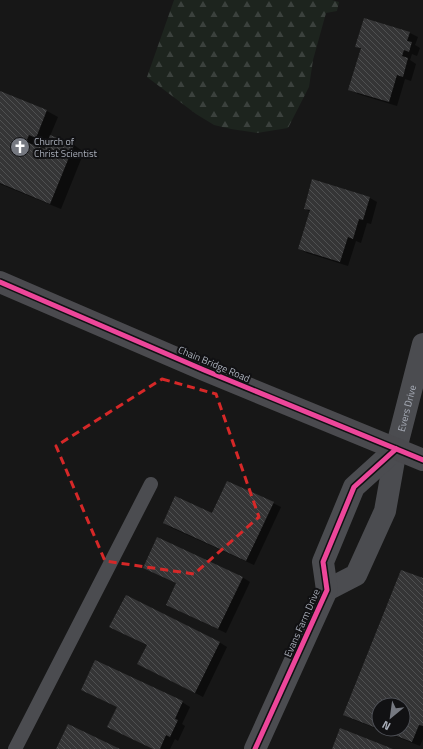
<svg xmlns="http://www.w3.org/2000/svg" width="423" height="749" viewBox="0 0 423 749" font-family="'Titillium Web',sans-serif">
	<defs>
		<pattern id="forest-firs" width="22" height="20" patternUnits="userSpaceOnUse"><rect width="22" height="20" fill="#1d241e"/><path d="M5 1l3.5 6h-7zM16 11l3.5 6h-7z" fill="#3b413d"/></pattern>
		<pattern id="building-back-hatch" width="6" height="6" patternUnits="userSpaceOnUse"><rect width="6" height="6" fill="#353536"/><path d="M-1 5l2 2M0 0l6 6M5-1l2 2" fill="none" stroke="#4f5051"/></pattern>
	</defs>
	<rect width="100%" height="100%" fill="#171717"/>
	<path fill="url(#forest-firs)" d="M174,0h158l7,2 -2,9 -11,2 -13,47 -4,27 -21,41 -31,5 -26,-4 -17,-4 -18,-11 -49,-37z"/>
	<g fill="#0007" fill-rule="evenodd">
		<path d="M410,33l8,4 -3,8 5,3 -3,8 -5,-2 -2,6 6,4 -5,17 -6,-2 -8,27 -39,-12 -8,-5 11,-40 -4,-3z"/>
		<path d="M0,92l47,19 11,6 -8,19 24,9 10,7 -23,57 -61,-25zM40,140l8,4 -2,6 -9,-3z"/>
		<path d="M370,198l7,4 -6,22 -4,-1 -6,20 -5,-2 -8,25 -41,-13 -8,-4 11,-37 -5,-4z"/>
		<path d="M273,503l8,4 -27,58 -82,-37 -8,-5z"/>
		<path d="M242,577l8,5 -24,51 -51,-24 2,-25z"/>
		<path d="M423,579v160l-3,7 -68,-27 -8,-4zM379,705h24v24h-24z"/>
		<path d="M119,631l100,11 8,5 -24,50 -56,-29 1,-22z"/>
		<path d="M182,702l8,5 -8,17 3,2 -7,15 -3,-2 -5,10h-17l-44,-22z"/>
	</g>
	<g fill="url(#building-back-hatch)" fill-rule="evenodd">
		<path d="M364,18l46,14 -3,9 5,1 -3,10 -5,-2 -2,6 6,2 -5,19 -6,-2 -8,27 -41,-12 13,-42 -6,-1z"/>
		<path d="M0,91l47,19 -11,28 -7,-3 -3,7 19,7 5,-14 24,10 -24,59 -50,-21z"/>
		<path d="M312,179l58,18 -7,23 -4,-1 -6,20 -5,-2 -8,25 -42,-13 12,-39 -6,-1z"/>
		<path d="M227,481l47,21 -28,59 -83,-38 12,-27 37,17z"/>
		<path d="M157,537l86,40 -25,52 -52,-24 10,-22 -33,-15z"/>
		<path d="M401,570l22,8v148l-4,-1 -7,17 -69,-27zM379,705h24v24h-24z"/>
		<path d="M126,595l94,47 -25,51 -58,-29 10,-19 -38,-18z"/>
		<path d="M95,660l88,41 -8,18 3,1 -8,17 -4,-2 -6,14h-7l-46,-22 10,-20 -36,-17z"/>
		<path d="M68,724l52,25h-64z"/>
		<path d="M340,728l53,21h-61z"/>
	</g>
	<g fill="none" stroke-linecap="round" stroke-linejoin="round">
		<path stroke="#4b4c50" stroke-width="14" d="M15,749l136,-265"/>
		<g stroke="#4b4c50" stroke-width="22">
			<path id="s1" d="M327,590l29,-15 29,-64 11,-62 27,-105"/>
			<path d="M255,749l72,-159 -4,-28 31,-75 42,-38"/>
		</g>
		<path stroke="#4a4a4e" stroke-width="22" d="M0,282l204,88 219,90"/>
		<g stroke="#111113" stroke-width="8">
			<g id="cycleway">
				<path d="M0,282l204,88 219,90"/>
				<path d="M255,749l72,-159 -4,-28 31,-75 42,-38"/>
			</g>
		</g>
		<use href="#cycleway" stroke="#ed469a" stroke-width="5"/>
	</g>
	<path fill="none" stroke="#d62828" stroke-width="3" stroke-dasharray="8 5" stroke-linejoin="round" d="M162,379l54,15 43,123 -65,57 -89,-13 -49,-115z"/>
	<defs>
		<g id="church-disc" transform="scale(1)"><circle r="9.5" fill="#757880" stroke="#111113"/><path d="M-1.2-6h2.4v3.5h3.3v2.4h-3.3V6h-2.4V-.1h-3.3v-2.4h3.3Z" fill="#fff"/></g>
	</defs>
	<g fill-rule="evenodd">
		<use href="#church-disc" x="20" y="147"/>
	</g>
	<g text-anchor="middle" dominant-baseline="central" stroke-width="4" stroke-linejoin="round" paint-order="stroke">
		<g font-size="10" fill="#a8adb8" stroke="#111113" text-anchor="start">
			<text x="34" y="141">Church of<tspan x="34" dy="12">Christ Scientist</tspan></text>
		</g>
		<g font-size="10" fill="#a8adb8" stroke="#111113">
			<text transform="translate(214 364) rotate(23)">Chain Bridge Road</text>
			<text stroke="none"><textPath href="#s1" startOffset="208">Evers Drive</textPath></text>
			<text transform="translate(302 623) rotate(-66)">Evans Farm Drive</text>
		</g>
	</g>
	<g transform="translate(391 717) rotate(209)"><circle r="19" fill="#111113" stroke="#4d4f55"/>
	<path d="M0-3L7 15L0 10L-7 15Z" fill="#757880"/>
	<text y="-6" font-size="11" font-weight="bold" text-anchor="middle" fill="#a8adb8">N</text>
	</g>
</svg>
